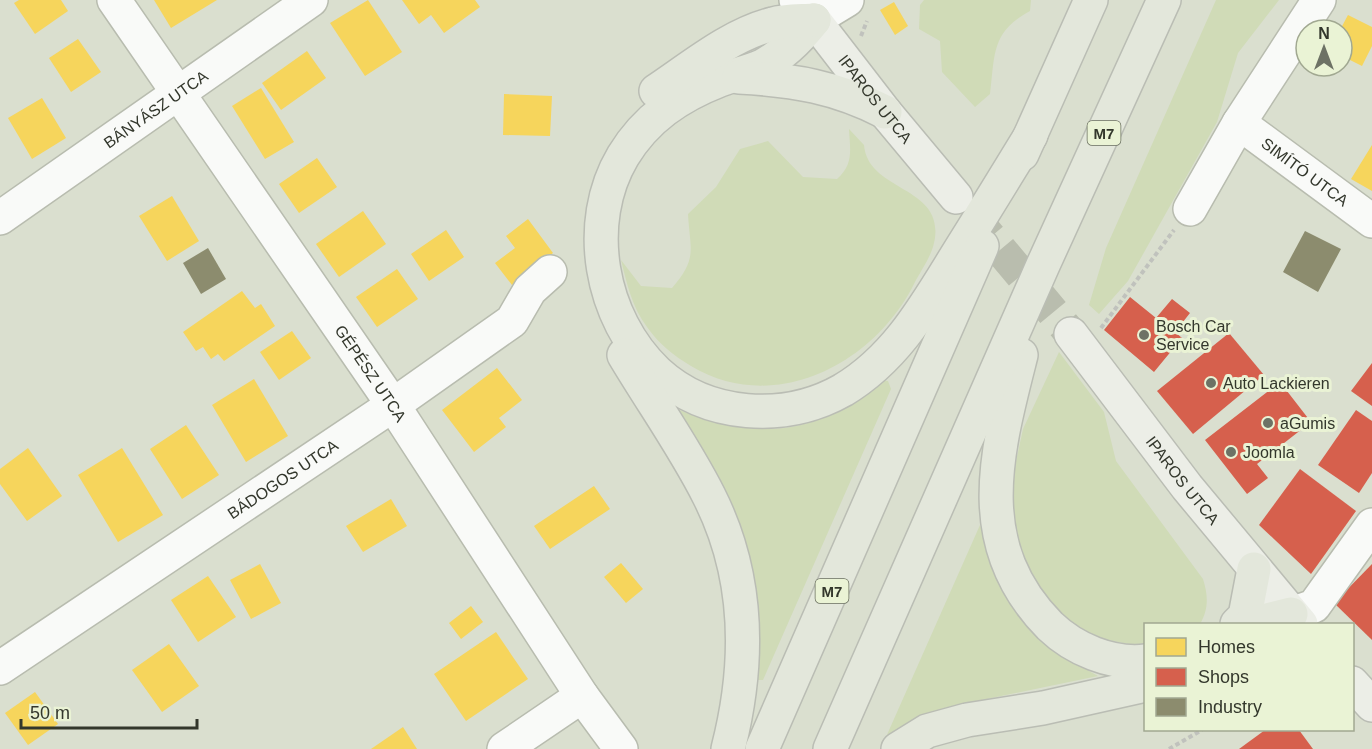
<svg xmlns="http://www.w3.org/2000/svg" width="1372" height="749" viewBox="0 0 1372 749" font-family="Arial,sans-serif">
	<rect width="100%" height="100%" fill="#dadfcf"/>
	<g fill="#d0dbb7">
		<path d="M924,0h107l-1,11c-39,21 -35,43 -40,83l-15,13 -33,-35 -2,-31 -21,-12 1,-24z"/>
		<path d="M1216,0h63l-41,53 -21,69 -89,159 -29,33 -10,-9 17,-57z"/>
		<path d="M849,129l15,16c4,48 83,40 70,98 -3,14 -14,29 -20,41 -40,80 -140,132 -223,82 -17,-10 -33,-23 -44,-39 -15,-20 -20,-43 -26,-67l20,26 31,2c26,-30 18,-38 16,-74l28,-27 24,-38 28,-8 35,36 34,2c17,-15 13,-29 12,-50z"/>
		<path d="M1059,352l45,60 12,49 87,118c5,16 6,30 -3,45h-54l-1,23 -43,-8 -26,-11 -42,-39 -23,-52 1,-57 11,-51z"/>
		<path d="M881,380l7,1 3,8 -128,291h-6l-80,-271c47,20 106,31 154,4 17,-9 33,-22 50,-33z"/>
		<path d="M980,525l18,54 75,83 25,14 -150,31 -30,10 -32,20z"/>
	</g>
	<g fill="#f6d55c">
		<path d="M19,0h42l7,11 -33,23 -21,-31z"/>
		<path d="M154,0h63l-46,28z"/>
		<path d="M368,0l34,52 -37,24 -35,-53z"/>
		<path d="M402,0h73l5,7 -36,26 -13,-18 -12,9z"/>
		<path d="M894,2l14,24 -13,9 -15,-25z"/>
		<path d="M1348,15l24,12v19l-10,20 -20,-10 -2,-26z"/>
		<path d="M78,39l23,33 -30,20 -22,-34z"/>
		<path d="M307,51l19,27 -45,32 -19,-27z"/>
		<path d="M261,88l33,54 -29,17 -33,-53z"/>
		<path d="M504,94l48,2 -2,40 -47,-1z"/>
		<path d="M42,98l24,40 -34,21 -24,-41z"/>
		<path d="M1372,145v46l-21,-12z"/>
		<path d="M317,158l20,29 -38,26 -20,-29z"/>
		<path d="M172,196l27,45 -32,20 -28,-45z"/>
		<path d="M363,211l23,33 -47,33 -23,-33z"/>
		<path d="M528,219l25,34 -41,32 -17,-22 20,-15 -9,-12z"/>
		<path d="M446,230l18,27 -35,24 -18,-27z"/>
		<path d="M397,269l21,30 -41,28 -21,-30z"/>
		<path d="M242,291l13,17 6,-4 14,22 -51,35 -6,-7 -7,5 -8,-12 -7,4 -13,-19z"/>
		<path d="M292,331l19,27 -32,22 -19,-28z"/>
		<path d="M497,368l25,32 -23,18 7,9 -32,25 -32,-42z"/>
		<path d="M254,379l34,57 -42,26 -34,-57z"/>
		<path d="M186,425l33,50 -37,24 -32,-50z"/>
		<path d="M28,448l34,48 -35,25 -27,-37v-15z"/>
		<path d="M122,448l41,67 -45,27 -40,-67z"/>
		<path d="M594,486l16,23 -60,40 -16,-23z"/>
		<path d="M391,499l16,27 -44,26 -17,-26z"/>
		<path d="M621,563l22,26 -17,14 -22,-26z"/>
		<path d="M260,564l21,39 -30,16 -21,-39z"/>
		<path d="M208,576l28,41 -38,25 -27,-42z"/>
		<path d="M471,606l12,16 -22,17 -12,-16z"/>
		<path d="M496,632l32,47 -62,42 -32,-47z"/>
		<path d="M169,644l30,42 -37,26 -30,-42z"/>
		<path d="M35,692l23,32 -30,21 -23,-32z"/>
		<path d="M403,727l14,22h-46z"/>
	</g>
	<g fill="#d6604d">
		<path d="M1130,297l26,21 16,-19 18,14 -15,19 7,6 -28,34 -50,-42z"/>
		<path d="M1229,333l35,42 -71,59 -36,-43z"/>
		<path d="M1372,363v43l-21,-15z"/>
		<path d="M1280,382l31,40 -54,42 11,14 -21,16 -42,-54z"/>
		<path d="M1356,410l16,11v52l-13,20 -41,-28z"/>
		<path d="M1300,469l56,42 -45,63 -52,-49z"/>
		<path d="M1372,564v76l-38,-37z"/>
		<path d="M1265,730h34l14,19h-74z"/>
	</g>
	<g fill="#8c8c6e">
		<path d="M1305,231l36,18 -23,43 -35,-20z"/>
		<path d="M208,248l18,31 -25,15 -18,-31z"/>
	</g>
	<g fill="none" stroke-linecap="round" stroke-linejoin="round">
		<path stroke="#b9bdae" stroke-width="33" stroke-dasharray="33 16" stroke-linecap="butt" d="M969,212l102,122"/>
		<g stroke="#b8bcaf" stroke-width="36">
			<g id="minor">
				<path id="s1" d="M114,0l279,405 189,291 39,53"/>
				<path d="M796,0l18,20 33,-20"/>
				<path id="s2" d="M1239,123l133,98"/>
				<path d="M1190,209l49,-86 80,-123"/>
				<path id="s3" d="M0,218l311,-218"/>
				<path d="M1291,614l23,-8 58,-81"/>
				<path id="s4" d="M0,668l393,-263 119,-84 18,-31 20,-18"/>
				<path d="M504,749l78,-53"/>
			</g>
		</g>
		<g stroke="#babdb4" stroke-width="36">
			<g id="major">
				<path id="s5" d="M814,20l71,92 71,85"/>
				<path id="s6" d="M1071,334l116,153 114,137"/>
				<path d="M1352,683l20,22"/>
			</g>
		</g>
		<g stroke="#babdb4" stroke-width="36">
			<g id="highway">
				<path d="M814,20c-15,19 -31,35 -52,46 -13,6 -29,9 -42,14 -41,16 -74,38 -97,76 -40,67 -23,162 34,216 50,46 128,51 186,18 55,-33 84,-87 117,-140 24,-38 47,-76 71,-115"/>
				<path d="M739,77c55,3 97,10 146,35"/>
				<path d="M656,91c36,-24 74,-56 117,-67 13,-4 27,-3 41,-4"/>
				<path d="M1022,154l69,-154"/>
				<path d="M624,355c28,47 61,93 85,141 41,81 41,167 19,253"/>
				<path d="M1021,355c-25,98 -51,190 29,271 24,23 61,39 96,35"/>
				<path d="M1237,624l8,-8 9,-47"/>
				<path d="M1251,624l40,-10"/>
				<path d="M762,749l220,-503"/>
				<path d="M830,749l213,-484 121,-265"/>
				<path d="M898,749l29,-18 40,-11 76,-12 103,-23"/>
			</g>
		</g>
		<g stroke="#c0c2bd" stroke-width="4" stroke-dasharray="4.5 3" stroke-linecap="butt">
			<path d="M861,36l6,-15"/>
			<path d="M1101,328l73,-98"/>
			<path d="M1169,749l33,-19"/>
		</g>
		<use href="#minor" stroke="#f9faf8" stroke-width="33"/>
		<use href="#major" stroke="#eceee7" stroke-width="33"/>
		<use href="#highway" stroke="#e3e7db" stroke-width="33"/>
	</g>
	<g fill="#6d7265" stroke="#eaf3d5" stroke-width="2">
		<circle cx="1144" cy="335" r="6"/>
		<circle cx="1211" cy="383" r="6"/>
		<circle cx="1268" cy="423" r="6"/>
		<circle cx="1231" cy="452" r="6"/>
	</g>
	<g text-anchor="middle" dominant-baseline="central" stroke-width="6" stroke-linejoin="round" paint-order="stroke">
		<g fill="#eaf3d5" stroke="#6a6f5f" stroke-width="1.5">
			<rect x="1087.5" y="121" width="33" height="24" rx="4.5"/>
			<rect x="815.5" y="579" width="33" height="24" rx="4.5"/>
		</g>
		<g font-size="15" font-weight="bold" fill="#33372c">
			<text x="1104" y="133">M7</text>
			<text x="832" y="591">M7</text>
		</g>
		<g font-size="16" fill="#33372c" stroke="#eaf3d5">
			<text stroke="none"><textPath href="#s5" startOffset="100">IPAROS UTCA</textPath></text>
			<text stroke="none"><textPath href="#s3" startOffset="190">BÁNYÁSZ UTCA</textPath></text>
			<text stroke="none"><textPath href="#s2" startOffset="82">SIMÍTÓ UTCA</textPath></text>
			<text stroke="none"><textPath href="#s1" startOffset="453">GÉPÉSZ UTCA</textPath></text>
			<text stroke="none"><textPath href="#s4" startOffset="340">BÁDOGOS UTCA</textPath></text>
			<text stroke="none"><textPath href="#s6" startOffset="184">IPAROS UTCA</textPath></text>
		</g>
		<g font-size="16" fill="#33372c" stroke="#eaf3d5" text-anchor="start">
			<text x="1156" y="326">Bosch Car<tspan x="1156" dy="18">Service</tspan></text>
			<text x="1223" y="383">Auto Lackieren</text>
			<text x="1280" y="423">aGumis</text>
			<text x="1243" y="452">Joomla</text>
		</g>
	</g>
	<rect x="1144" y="623" width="210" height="108" fill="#eaf3d5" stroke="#a1a891" stroke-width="1.5"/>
	<rect x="1156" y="638" width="30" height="18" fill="#f6d55c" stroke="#a1a891" stroke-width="1.5"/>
	<text x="1198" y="653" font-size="18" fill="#33372c">Homes</text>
	<rect x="1156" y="668" width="30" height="18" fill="#d6604d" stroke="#a1a891" stroke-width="1.5"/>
	<text x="1198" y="683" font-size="18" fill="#33372c">Shops</text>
	<rect x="1156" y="698" width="30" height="18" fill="#8c8c6e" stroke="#a1a891" stroke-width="1.5"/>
	<text x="1198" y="713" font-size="18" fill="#33372c">Industry</text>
	<g transform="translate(1324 48)"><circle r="28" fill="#eaf3d5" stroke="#a1a891" stroke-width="1.5"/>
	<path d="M0-4.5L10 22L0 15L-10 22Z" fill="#6d7265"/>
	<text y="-9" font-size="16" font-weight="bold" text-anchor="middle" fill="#33372c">N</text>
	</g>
	<path d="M21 719v9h176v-9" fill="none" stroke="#33372c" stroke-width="3"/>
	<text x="30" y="719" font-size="18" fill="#33372c" stroke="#eaf3d5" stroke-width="4.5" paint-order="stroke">50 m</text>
</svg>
